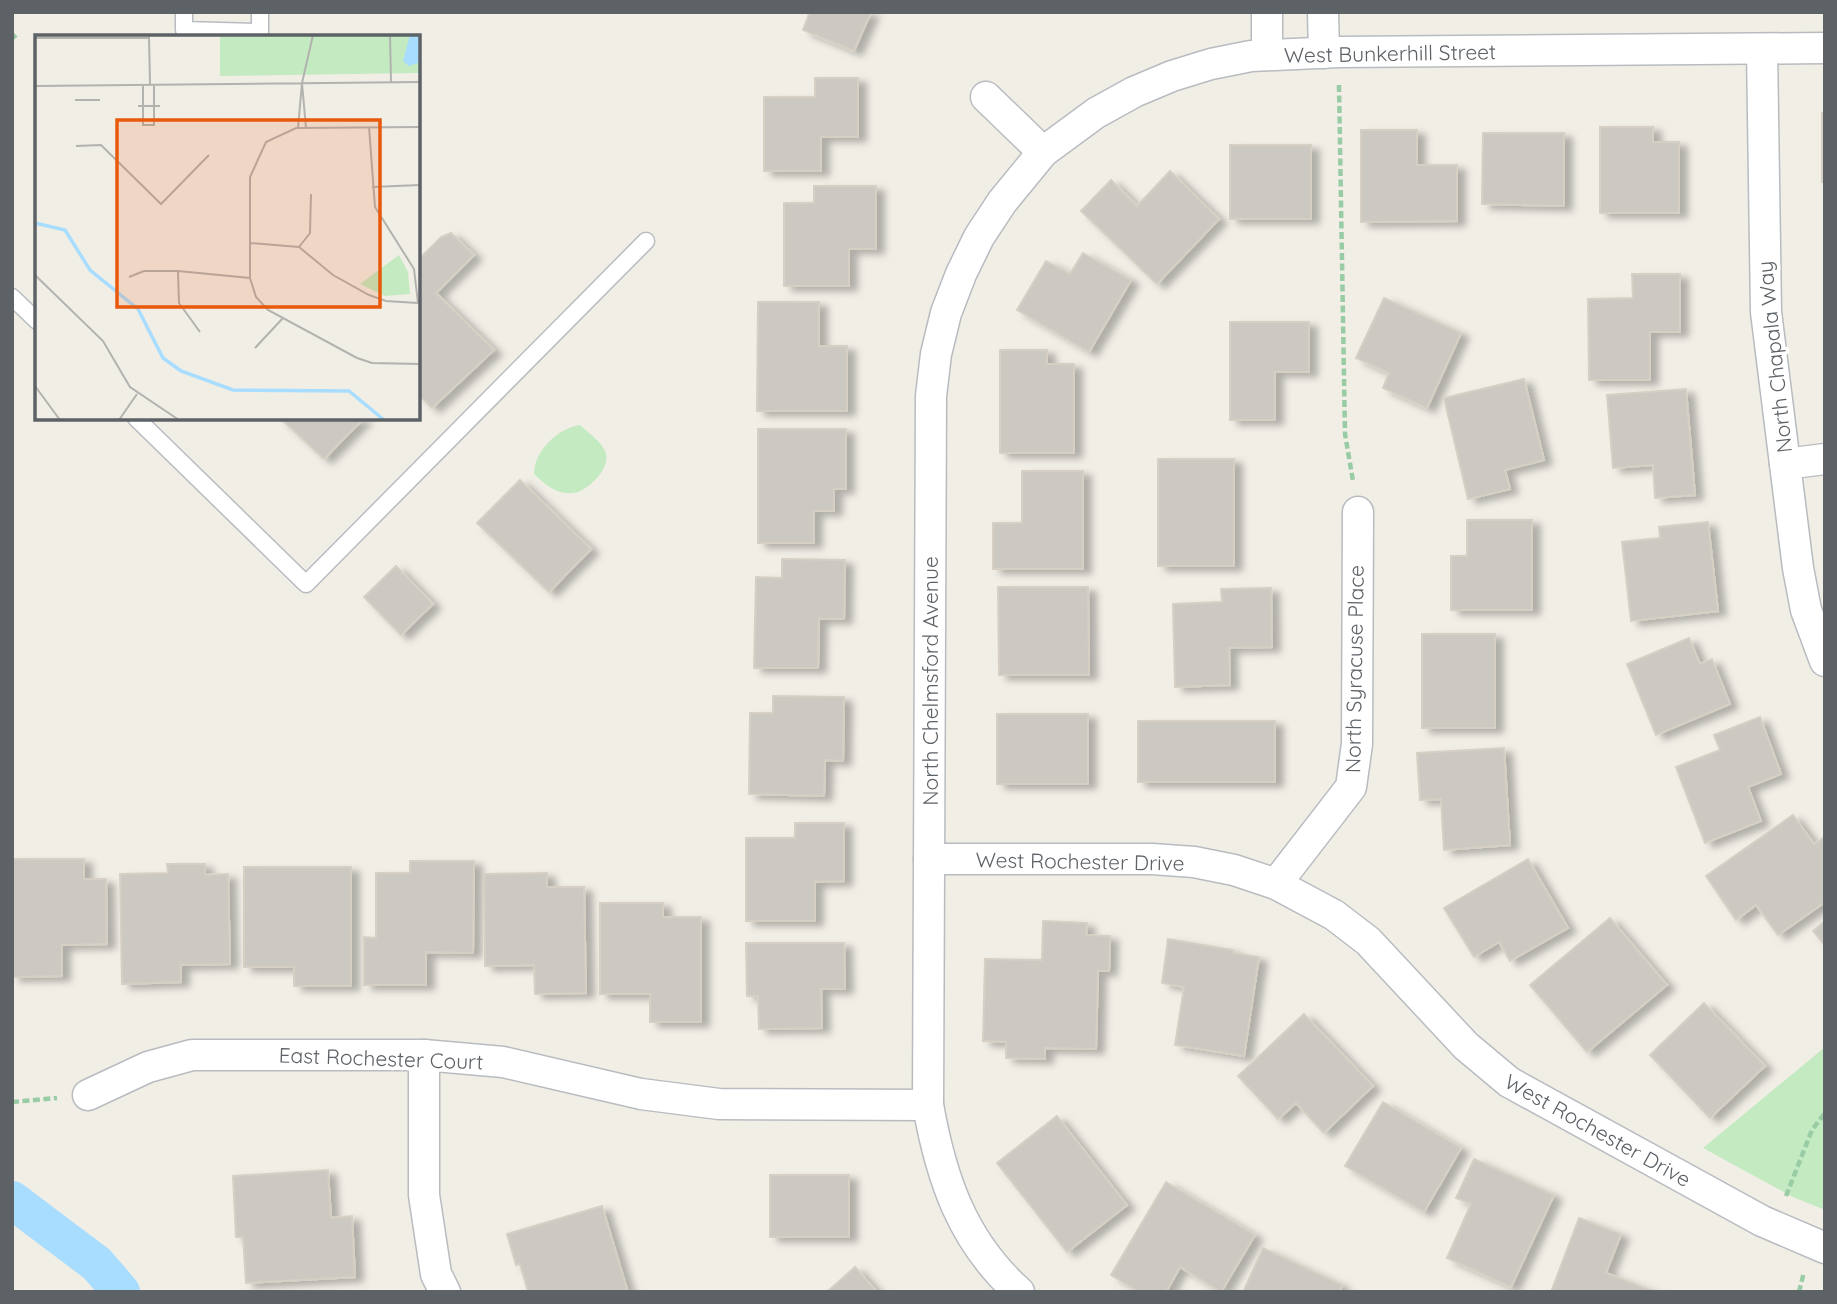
<svg xmlns="http://www.w3.org/2000/svg" width="1837" height="1304" viewBox="0 0 1837 1304" font-family="Quicksand,sans-serif">
	<defs>
		<filter id="shadow"><feDropShadow dx="8" dy="4.5" stdDeviation="3.5" flood-color="#0004"/></filter>
	</defs>
	<rect width="100%" height="100%" fill="#f1eee6"/>
	<g fill="#c3eac1">
		<path d="M580,425c8,8 23,17 26,29 4,15 -19,38 -33,39 -17,2 -28,-9 -39,-19 0,-23 24,-46 46,-49z"/>
		<path d="M1825,1047v163l-32,-13 -90,-49z"/>
	</g>
	<g fill="none" stroke-linecap="round" stroke-linejoin="round">
		<path stroke="#a8ddff" stroke-width="38" d="M12,1200l85,64 24,28"/>
	</g>
	<g fill="#ccc9c3" stroke="#d6d0c4" stroke-width="2" filter="url(#shadow)">
		<path d="M805,12h66l-17,39 -51,-21 6,-16z"/>
		<path d="M815,78h43v59h-37v34h-57v-74h51z"/>
		<rect x="1822" y="113" width="3" height="69"/>
		<path d="M1600,127h53v15h26v71h-79z"/>
		<path d="M1361,130h56v35h40v56l-96,1z"/>
		<path d="M1483,133h81v73l-82,-2z"/>
		<rect x="1230" y="145" width="81" height="74"/>
		<path d="M1170,171l49,48 -62,65 -76,-73 30,-31 26,26z"/>
		<path d="M814,186h62v63h-27v37h-65v-83h30z"/>
		<path d="M451,233l23,22 -38,38 58,57 -62,58 -14,-14v-134l23,-23z"/>
		<path d="M1083,253l48,27 -42,72 -72,-42 29,-49 24,13z"/>
		<path d="M1632,274h48v58h-30v48h-61l-1,-81 45,-1z"/>
		<path d="M1384,298l77,35 -34,75 -44,-20 6,-15 -33,-15z"/>
		<path d="M758,302h61v44h28v65h-90z"/>
		<path d="M1230,322h79v50h-34v48h-45z"/>
		<path d="M1000,350h47v14h27v89h-74z"/>
		<path d="M1524,379l20,81 -39,10 5,19 -42,10 -24,-101z"/>
		<path d="M1686,389l9,106 -40,3 -2,-33 -40,3 -6,-73z"/>
		<path d="M280,418h84l-40,41z"/>
		<path d="M758,429h88v60h-12v22h-20v32h-56z"/>
		<rect x="1158" y="459" width="76" height="107"/>
		<path d="M1022,471h61v98h-90v-46h29z"/>
		<path d="M520,480l71,69 -42,43 -72,-69z"/>
		<path d="M1467,520h65v90h-81v-54h16z"/>
		<path d="M1708,522l10,89 -87,10 -9,-79 38,-4 -1,-11z"/>
		<path d="M782,559l63,1 -1,59h-25l-1,49h-64l2,-91 26,1z"/>
		<path d="M396,566l37,38 -32,31 -37,-38z"/>
		<path d="M998,587h90l1,88h-90z"/>
		<path d="M1271,588l1,59 -43,1 1,37 -55,2 -2,-83 49,-2 -1,-13z"/>
		<rect x="1422" y="634" width="73" height="94"/>
		<path d="M1689,638l11,26 12,-5 18,45 -74,31 -29,-71z"/>
		<path d="M773,696l71,1 -1,64 -18,-1 -1,36 -75,-2 1,-81h23z"/>
		<rect x="997" y="714" width="91" height="70"/>
		<path d="M1760,717l21,57 -33,13 13,34 -56,22 -29,-76 44,-17 -6,-15z"/>
		<rect x="1138" y="721" width="137" height="61"/>
		<path d="M1504,748l6,97 -66,5 -3,-51 -21,1 -3,-47z"/>
		<path d="M1793,815l21,29 11,-7v65l-47,33 -22,-30 -20,15 -30,-44z"/>
		<path d="M795,823h49v58l-29,1v39h-69v-83h49z"/>
		<path d="M12,859h72v20h22l1,65 -45,1v31l-50,1z"/>
		<path d="M1528,859l40,69 -58,33 -11,-19 -25,15 -30,-49z"/>
		<path d="M410,861h64l-1,92 -47,-1v33h-62v-48l12,1v-65h34z"/>
		<path d="M167,864h38v11l23,-1 2,90 -49,1v17l-59,2 -2,-110 48,-1z"/>
		<path d="M244,867h107v119h-57v-19h-50z"/>
		<path d="M547,873v14h37l2,106 -51,1 -1,-29 -49,1 -1,-92z"/>
		<path d="M600,903h63v14h38v105h-51v-28h-50z"/>
		<path d="M1610,918l57,67 -80,67 -57,-67z"/>
		<path d="M1043,921l44,2 -1,12 24,1 -1,35h-11l-2,78 -51,-1v11l-39,-1v-16l-23,-1 2,-82 57,1z"/>
		<path d="M1825,921v24l-12,-14z"/>
		<path d="M1168,939l65,11v3l26,4 -15,99 -69,-11 9,-58 -22,-4z"/>
		<path d="M746,943h98l1,46h-24l1,39 -63,1 -1,-33h-11z"/>
		<path d="M1704,1003l61,63 -55,52 -60,-63z"/>
		<path d="M1304,1014l69,72 -49,47 -28,-30 -18,16 -40,-43z"/>
		<path d="M1383,1102l78,46 -37,64 -79,-46z"/>
		<path d="M1057,1116l70,89 -60,47 -70,-89z"/>
		<path d="M1474,1159l80,36 -43,92 -64,-29 24,-54 -15,-6z"/>
		<path d="M328,1170l3,48 21,-2 3,61 -109,6 -3,-46h-7l-3,-61z"/>
		<rect x="770" y="1175" width="79" height="62"/>
		<path d="M1166,1182l89,53 -34,57 -41,-25 -14,25h-27l-28,-17z"/>
		<path d="M602,1206l25,83 -10,3h-89l-8,-28 -4,1 -9,-31z"/>
		<path d="M1579,1218l42,16 -15,39 49,19h-104z"/>
		<path d="M1263,1248l79,37 -3,7h-96z"/>
		<path d="M855,1267l22,25h-50z"/>
	</g>
	<g fill="none" stroke-linecap="round" stroke-linejoin="round">
		<g stroke="#b8bcc0" stroke-width="19">
			<g id="service">
				<path d="M184,12v18l76,2v-20"/>
				<path d="M12,297l25,24"/>
				<path d="M136,418l170,166 340,-343"/>
			</g>
		</g>
		<g stroke="#b8bcc0" stroke-width="33">
			<g id="minor">
				<path d="M1267,12v43"/>
				<path d="M1323,12l1,41"/>
				<path d="M1762,49l4,263 32,256 8,42 19,51"/>
				<path d="M986,97l57,55"/>
				<path d="M1785,464l40,-5"/>
				<path d="M929,859h223l42,3 40,8 42,14 58,31 34,26 98,105 43,36 253,139 63,27"/>
				<path d="M1276,884l75,-97 6,-43 1,-232"/>
				<path d="M424,1055v140l12,79 9,18"/>
				<path d="M88,1095l60,-28 44,-12h232l79,7 138,32 78,10 209,1"/>
				<path d="M1019,1292c-57,-51 -78,-114 -91,-187l3,-709 5,-42 10,-41 15,-39 18,-37 23,-35 41,-50 53,-39 38,-21 38,-16 39,-12 40,-8 88,-4 486,-4"/>
			</g>
		</g>
		<g stroke="#99cca5" stroke-width="4.5" stroke-dasharray="7 3.5" stroke-linecap="butt">
			<path d="M12,34l4,4"/>
			<path d="M1339,85l6,349 8,47"/>
			<path d="M12,1102l45,-4"/>
			<path d="M1786,1196l26,-66 13,-17"/>
			<path d="M1799,1292l5,-20"/>
		</g>
		<use href="#service" stroke="#fff" stroke-width="16"/>
		<use href="#minor" stroke="#fff" stroke-width="30"/>
	</g>
	<g text-anchor="middle" dominant-baseline="central" stroke-width="7" stroke-linejoin="round" paint-order="stroke">
		<g font-size="21" fill="#5d6267" stroke="#fff">
			<text transform="translate(1390 53) rotate(-1)">West Bunkerhill Street</text>
			<text transform="translate(1774 357) rotate(-96)">North Chapala Way</text>
			<text transform="translate(1354 669) rotate(-89)">North Syracuse Place</text>
			<text transform="translate(930 681) rotate(-90)">North Chelmsford Avenue</text>
			<text transform="translate(1080 861) rotate(1)">West Rochester Drive</text>
			<text transform="translate(381 1058) rotate(2)">East Rochester Court</text>
			<text transform="translate(1598 1130) rotate(29)">West Rochester Drive</text>
		</g>
	</g>
	<g transform="translate(35 35)">
		<rect width="385" height="385" fill="#f1eee6"/>
		<path d="M185,0h200v38l-200,3zM364,220l9,17 2,22 -25,2 -25,-12z" fill="#c3eac1"/>
		<path d="M375,0h10v27l-11,4 -6,-5z" fill="#a8ddff"/>
		<path fill="none" stroke="#a8ddff" stroke-width="3.5" d="M0,188l30,7 25,40 48,39 25,49 18,13 52,19 116,1 35,29"/>
		<path fill="none" stroke="#b2b2af" stroke-width="2" d="M355,0l1,47M114,1l1,49M0,3h114M267,48l11,-48M108,50v40h11v-40M0,51l385,-4M40,65h25M103,71h22M334,92l6,80 39,62 4,34M385,92l-124,1 -30,14 -16,35v101l6,19 12,13 89,48 15,5 48,1M263,93l4,-45 4,45M41,111l25,-1 60,59 48,-49M337,152l48,-2M215,208l49,4 34,28 36,20 17,6 32,2M264,212l11,-14 1,-39M143,236l1,32 21,29M0,240l68,66 27,46 49,33M94,242l15,-6h34l72,7M220,313l28,-30M0,351l25,34M84,385l18,-26"/>
		<path fill="#e8590c" fill-opacity="0.15" stroke="#e8590c" stroke-width="3.5" d="M82,85h263v187h-263z"/>
		<rect width="385" height="385" fill="none" stroke="#5d6267" stroke-width="3.5"/>
	</g>
	<rect width="1837" height="1304" fill="none" stroke="#5d6267" stroke-width="28"/>
</svg>
